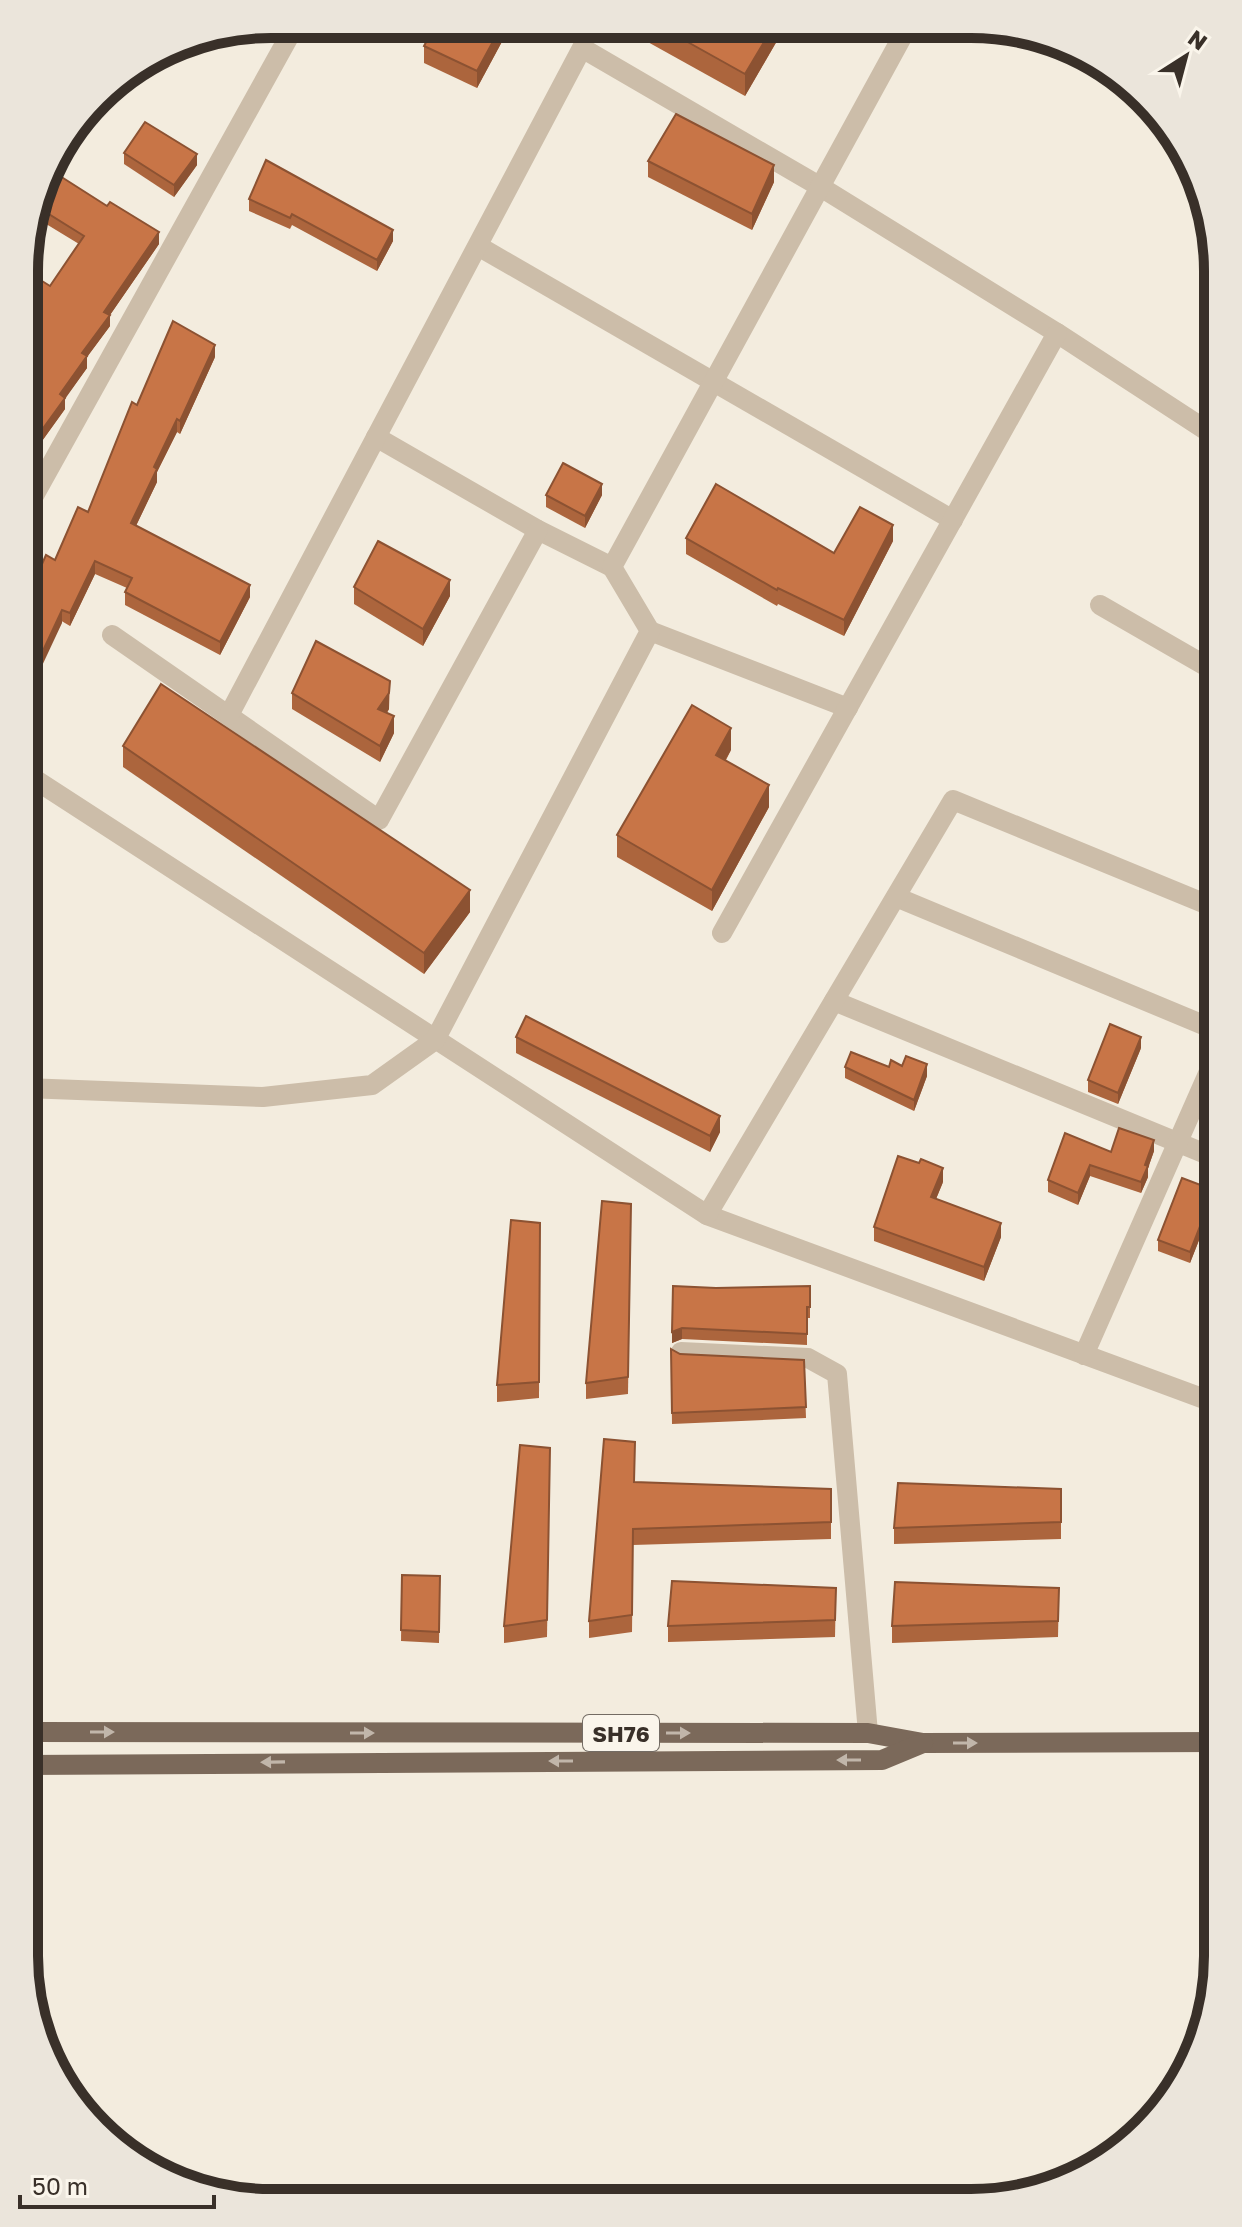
<svg xmlns="http://www.w3.org/2000/svg" width="1242" height="2227" viewBox="0 0 1242 2227" font-family="'Golos Text',sans-serif">
	<rect width="100%" height="100%" fill="#f3ecde"/>
	<g fill="none" stroke-linecap="round" stroke-linejoin="round">
		<g stroke="#ccbda9" stroke-width="20">
			<path d="M478,246l475,274"/>
			<path d="M376,437l162,93 74,37"/>
			<path d="M26,510l270,-486"/>
			<path d="M1100,605l118,68"/>
			<path d="M650,631l198,77"/>
			<path d="M112,635l267,185 159,-290"/>
			<path d="M229,715l353,-667 237,138 238,147 161,105"/>
			<path d="M25,773l682,442 511,189"/>
			<path d="M896,897l322,134"/>
			<path d="M722,933l335,-600"/>
			<path d="M834,1001l384,158"/>
			<path d="M25,1088l238,9 109,-12 63,-45 215,-409 -38,-64 295,-539"/>
			<path d="M707,1215l246,-415 265,109"/>
			<path d="M681,1352l127,6 29,16 31,359"/>
			<path d="M1084,1355l134,-304"/>
		</g>
		<g stroke="#7b695a" stroke-width="20">
			<path d="M24,1732l844,1 55,10 295,-1"/>
			<path d="M24,1765l858,-5 41,-17"/>
		</g>
	</g>
	<g fill="#ac653d">
		<path d="M505,25v11l-28,52 -53,-25v-17z"/>
		<path d="M619,26l166,1 -40,69z"/>
		<path d="M124,153l73,12 -23,32 -50,-33z"/>
		<path d="M648,161l126,21 -22,48 -104,-53z"/>
		<path d="M46,173l113,71 -49,71v11l-23,31v11l-22,30v11l-23,32v6l-16,22 24,-183 29,-42 -46,-28z"/>
		<path d="M249,199l144,42 -16,30 -85,-46 -2,4 -41,-18z"/>
		<path d="M215,357l-35,77 -3,-2 -20,40v10l-21,44 114,71 -30,58 -95,-50v-13l2,-4 -32,-14 -25,52 -44,-26 29,-40 33,-48 49,-107z"/>
		<path d="M546,495h56l-17,33 -39,-21z"/>
		<path d="M686,538l148,15 59,-12 -49,95 -66,-32 -1,2 -91,-52z"/>
		<path d="M354,587l96,9 -27,50 -69,-42z"/>
		<path d="M390,681l-1,28 -2,4 7,20 -14,29 -88,-53v-16z"/>
		<path d="M123,746l347,166 -46,62 -301,-207z"/>
		<path d="M731,750l-5,10 43,47 -57,104 -95,-54v-22z"/>
		<path d="M516,1037l204,95 -10,20 -194,-99z"/>
		<path d="M1141,1048l-23,56 -30,-12v-12z"/>
		<path d="M902,1066l25,10 -13,35 -69,-33v-11z"/>
		<path d="M1154,1151l-6,17v9l-7,16 -51,-17 -12,29 -30,-13v-12l63,-28z"/>
		<path d="M943,1182l-7,17 65,38 -17,44 -110,-40v-14z"/>
		<path d="M1214,1202l-24,61 -32,-12v-11z"/>
		<path d="M631,1204l-3,190 -42,5v-16z"/>
		<path d="M540,1223l-1,175 -42,4v-17z"/>
		<path d="M673,1286l43,2 94,-2v32h-3v27l-125,-6 -10,4z"/>
		<path d="M671,1349l9,5 124,6 2,58 -134,6z"/>
		<path d="M550,1448l-3,189 -43,6v-17z"/>
		<path d="M634,1482l197,7v50l-198,6 -1,87 -43,6v-17z"/>
		<path d="M1061,1489v50l-167,5v-16z"/>
		<path d="M402,1575l38,1 -1,67 -38,-2z"/>
		<path d="M836,1588l-1,49 -167,5v-16z"/>
		<path d="M1059,1588l-1,49 -166,6v-17z"/>
	</g>
	<g fill="#8c5232">
		<path d="M502,25h3v11l-28,52v-17z"/>
		<path d="M773,27h12l-40,69v-22z"/>
		<path d="M197,154v11l-23,32v-12z"/>
		<path d="M774,165v17l-22,48v-16z"/>
		<path d="M393,230v11l-16,30v-11z"/>
		<path d="M159,232v12l-49,71v11l-23,31v11l-27,38v-12l44,-82z"/>
		<path d="M215,345v12l-35,77v-13z"/>
		<path d="M65,398v11l-23,32v6l-16,22v-11l13,-24z"/>
		<path d="M177,419v13l-20,40v10l-26,54v-13l23,-56z"/>
		<path d="M602,484v11l-17,33v-12z"/>
		<path d="M893,525v16l-49,95v-16z"/>
		<path d="M95,561v13l-25,52v-13z"/>
		<path d="M450,580v16l-27,50v-17z"/>
		<path d="M250,585v12l-30,58v-13z"/>
		<path d="M62,610v13l-36,77v-13z"/>
		<path d="M389,693v16l-11,16v-16z"/>
		<path d="M394,716v17l-14,29v-16z"/>
		<path d="M731,728v22l-15,26v-21z"/>
		<path d="M769,785v22l-57,104v-21z"/>
		<path d="M470,890v22l-46,62v-21z"/>
		<path d="M1141,1037v11l-23,56v-11z"/>
		<path d="M927,1064v12l-13,35v-11z"/>
		<path d="M720,1116v16l-10,20v-16z"/>
		<path d="M1154,1140v11l-6,17v9l-7,16v-11l4,-17z"/>
		<path d="M1090,1165v11l-12,29v-12z"/>
		<path d="M943,1168v14l-12,29v-14z"/>
		<path d="M1214,1190v12l-24,61v-11z"/>
		<path d="M1001,1223v14l-17,44v-14z"/>
		<path d="M682,1328v11l-10,4v-11z"/>
	</g>
	<g fill="#c87547" stroke="#8c5232" stroke-width="2">
		<path d="M435,25h67l-25,46 -53,-25z"/>
		<path d="M659,26l114,1 -28,47z"/>
		<path d="M676,114l98,51 -22,49 -104,-53z"/>
		<path d="M145,122l52,32 -23,31 -50,-32z"/>
		<path d="M266,160l127,70 -16,30 -85,-46 -2,4 -41,-19z"/>
		<path d="M49,169l58,37 3,-4 49,30 -55,80 6,3 -28,38 5,3 -27,38 5,4 -26,36 3,2 -16,22v-187l24,15 34,-50 -48,-30 10,-33z"/>
		<path d="M173,321l42,24 -35,76 -3,-2 -23,48 3,2 -26,54 119,62 -30,57 -95,-50 7,-14 -37,-17 -25,52 -8,-3 -36,77v-87l20,-45 9,5 23,-53 10,5 44,-110 5,3z"/>
		<path d="M563,463l39,21 -17,32 -39,-21z"/>
		<path d="M716,484l118,69 26,-46 33,18 -49,95 -66,-32 -1,2 -91,-52z"/>
		<path d="M378,541l72,39 -27,49 -69,-42z"/>
		<path d="M316,641l74,40 -1,12 -11,16 16,7 -14,30 -88,-53z"/>
		<path d="M161,684l309,206 -46,63 -301,-207z"/>
		<path d="M692,705l39,23 -15,27 53,30 -57,105 -95,-55z"/>
		<path d="M526,1016l194,100 -10,20 -194,-99z"/>
		<path d="M1110,1024l31,13 -23,56 -30,-13z"/>
		<path d="M851,1052l38,15 2,-7 11,6 4,-10 21,8 -13,36 -69,-33z"/>
		<path d="M1119,1128l35,12 -9,25 3,1 -7,16 -51,-17 -12,28 -30,-13 17,-47 46,19z"/>
		<path d="M898,1156l21,7 2,-4 22,9 -12,29 70,26 -17,44 -110,-40z"/>
		<path d="M1182,1178l32,12 -24,62 -32,-12z"/>
		<path d="M602,1201l29,3 -3,173 -42,6z"/>
		<path d="M511,1220l29,3 -1,159 -42,3z"/>
		<path d="M673,1286l43,2 94,-2v21h-3v27l-125,-6 -10,4z"/>
		<path d="M671,1349l9,5 124,6 2,47 -134,6z"/>
		<path d="M604,1439l31,3 -1,40 197,7v33l-198,7 -1,86 -43,6z"/>
		<path d="M520,1445l30,3 -3,172 -43,6z"/>
		<path d="M898,1483l163,6v33l-167,6z"/>
		<path d="M402,1575l38,1 -1,56 -38,-2z"/>
		<path d="M672,1581l164,7 -1,32 -167,6z"/>
		<path d="M895,1582l164,6 -1,33 -166,5z"/>
	</g>
	<defs><path id="oneway-solid" d="M-6-.8H1V-3.2L6.5 0L1 3.2V.8H-6Z" transform="scale(2)"/></defs>
	<g fill="#c1b6aa">
		<use href="#oneway-solid" transform="translate(102 1732)"/>
		<use href="#oneway-solid" transform="translate(362 1733)"/>
		<use href="#oneway-solid" transform="translate(678 1733)"/>
		<use href="#oneway-solid" transform="translate(965 1743)"/>
		<use href="#oneway-solid" transform="translate(849 1760) rotate(180)"/>
		<use href="#oneway-solid" transform="translate(561 1761) rotate(180)"/>
		<use href="#oneway-solid" transform="translate(273 1762) rotate(179)"/>
	</g>
	<g text-anchor="middle" dominant-baseline="central" stroke-width="7" stroke-linejoin="round" paint-order="stroke">
		<rect fill="#faf5eb" stroke="#736b63" stroke-width="2" x="583" y="1715" width="76" height="36" rx="6"/>
		<g font-size="22" font-weight="bold" fill="#393029">
			<text x="621" y="1733">SH76</text>
		</g>
	</g>
	<path d="M0 0H1242V2227H0ZM271 38H971A233 233 0 0 1 1204 271V1956A233 233 0 0 1 971 2189H271A233 233 0 0 1 38 1956V271A233 233 0 0 1 271 38Z" fill="#ebe5db" fill-rule="evenodd"/>
	<path fill="none" stroke="#393029" stroke-width="10" d="M271 38H971A233 233 0 0 1 1204 271V1956A233 233 0 0 1 971 2189H271A233 233 0 0 1 38 1956V271A233 233 0 0 1 271 38Z"/>
	<g transform="translate(1186 56) rotate(36)" stroke="#faf5eb" stroke-width="6" paint-order="stroke">
	<path d="M0-6L14 30L0 20L-14 30Z" fill="#393029"/>
	<text y="-12" font-size="22" font-weight="bold" text-anchor="middle" fill="#393029">N</text>
	</g>
	<path d="M20 2195v12h194v-12" fill="none" stroke="#393029" stroke-width="4"/>
	<text x="32" y="2195" font-size="24" fill="#393029" stroke="#faf5eb" stroke-width="6" paint-order="stroke">50 m</text>
</svg>
